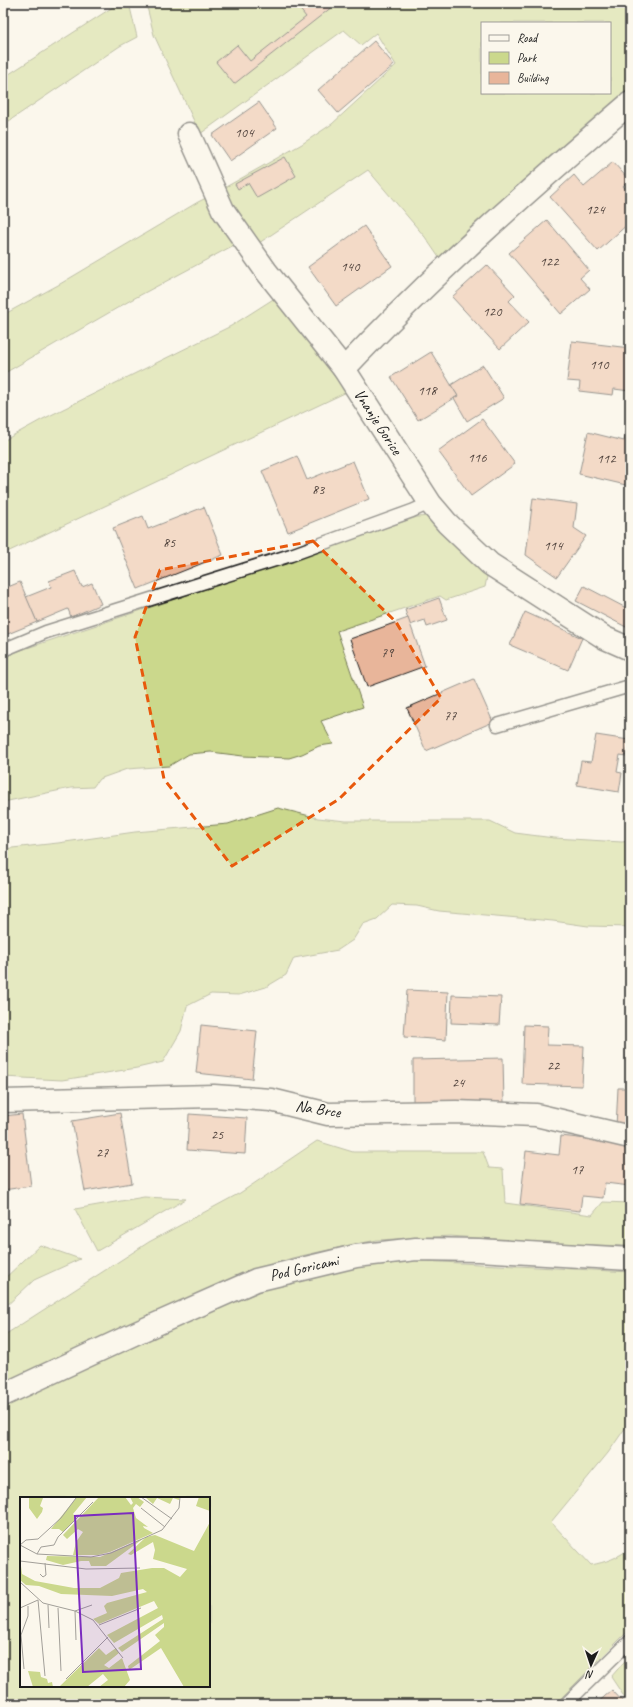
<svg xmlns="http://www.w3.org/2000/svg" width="633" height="1707" viewBox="0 0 633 1707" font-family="Caveat,sans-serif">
	<rect width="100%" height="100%" fill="#fbf7ec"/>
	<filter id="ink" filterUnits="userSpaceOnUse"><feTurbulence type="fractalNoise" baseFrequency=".025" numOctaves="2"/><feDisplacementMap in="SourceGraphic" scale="8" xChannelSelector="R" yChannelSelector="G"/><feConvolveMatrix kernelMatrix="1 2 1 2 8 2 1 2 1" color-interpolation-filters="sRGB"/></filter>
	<g filter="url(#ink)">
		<g fill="#cbd88c" stroke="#747a54" fill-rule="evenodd">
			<path d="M126,3h3l8,34 -17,9 -117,79v-47l110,-71z"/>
			<path d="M146,3h484v92l-190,164 -15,-22 -57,-67 -112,75 -25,-42 -7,-15 78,-44 30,-20 64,-59 -20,-32 -15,12 -17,-15 -144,104 -46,-99zM482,23h128v70h-128z"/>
			<path d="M210,196l26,48 -105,56 -128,74v-59l57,-31 138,-82z"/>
			<path d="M278,296l73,94 -348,164v-113l38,-21 190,-94z"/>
			<path d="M431,516l7,10 49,51 -2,10 -39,13 -6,-4 -103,35 26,76 -42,14 12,23 -14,2 -17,8 -13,4 -46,-2 -32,-4 -22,2 -20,12 -42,3 -28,10 -6,8 -22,1 -68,14v-146l290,-96 124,-43z"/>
			<path d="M278,808l40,10 28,3h144l25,12 39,5 68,4 8,-1v86l-42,-1 -35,-5 -114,-10 -22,-5 -25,-1 -15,14 -14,5 -10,16 -15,10 -44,8 -8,17 -20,12 -27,8 -28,-1 -24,12 -6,25 -18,31 -26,6 -75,12 -59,-3v-228l55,-6 77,-11 93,-8z"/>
			<path d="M317,1141l36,11h130l6,16 14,1 2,34 87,12 11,-13 27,1v43l-71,-2 -109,-8 -73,4 -31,6 -54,12 -65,22 -169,77 -55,29v-50l146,-94 91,-49z"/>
			<path d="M144,1197l42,2 -89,52 -22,-42z"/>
			<path d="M40,1245l40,14 -46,21 -31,29v-29z"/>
			<path d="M403,1260l227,12v149l-22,32 -57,69 40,43c15,-3 27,-7 39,-17v81l-75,75h-552v-298l71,-36 112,-49 81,-32 87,-23zM21,1498h188v188h-188z"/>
			<path d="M630,1655v46l-5,-3 -14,-21z"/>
		</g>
		<g fill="#e8b59a" stroke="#1c1c1c">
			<path d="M295,3h42l-103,81 -18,-22 21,-17 13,16 56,-44z"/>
			<path d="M374,41l20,24 -56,48 -20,-23z"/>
			<path d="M259,102l18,26 -47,33 -18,-26z"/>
			<path d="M285,157l11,19 -39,22 -9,-15 -10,6 -3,-5z"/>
			<path d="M613,162l16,18 -6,6 7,8v28l-32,29 -48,-54 24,-22 10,12z"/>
			<path d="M547,220l42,50 -9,8 10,11 -29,25 -52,-61z"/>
			<path d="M364,226l28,40 -56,40 -28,-39z"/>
			<path d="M487,265l28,30 -6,6 20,21 -29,27 -48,-52z"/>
			<path d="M572,341l58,7v43l-16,-2 -1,6 -34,-4 1,-9 -13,-1z"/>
			<path d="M431,352l27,44 -40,24 -27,-43z"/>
			<path d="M483,365l21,33 -37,23 -13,-23 4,-2 -7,-11z"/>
			<path d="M482,419l33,45 -44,32 -33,-45z"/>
			<path d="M588,432l36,9 2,-9 4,1v53l-51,-12z"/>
			<path d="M297,456l10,24 46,-19 16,38 -81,33 -26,-61z"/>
			<path d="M533,498l44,6 -3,24 12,8 -29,41 -31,-22z"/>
			<path d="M204,507l19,48 -85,34 -25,-61 30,-12 5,13z"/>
			<path d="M75,571l7,16 10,-4 9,21 -30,13 -3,-8 -31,13 -11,-25 25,-10 -2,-6z"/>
			<path d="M20,582l17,40 -34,14v-47z"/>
			<path d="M584,586l46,24v15l-2,3 -52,-27z"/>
			<path d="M439,598l8,22 -20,7 -2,-7 -15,5 -5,-15z"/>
			<path d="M525,612l57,26 -14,32 -58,-25z"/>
			<path d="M408,618l17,48 -58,21 -17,-48z"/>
			<path d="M474,679l19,43 -67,29 -19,-43z"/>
			<path d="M596,735l33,5 -3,16 -6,-1 -3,17 5,1 -3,19 -42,-7 4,-24 10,1z"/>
			<path d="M407,990l41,2 -2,48 -42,-3z"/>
			<path d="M452,995l49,2 -2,28 -48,-2z"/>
			<path d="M628,1015h2v47h-4z"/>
			<path d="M201,1025l56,6 -5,48 -56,-6z"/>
			<path d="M524,1025l24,1 -1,19 37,1 -2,40 -60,-2z"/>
			<path d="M503,1058l1,46 -91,2v-46z"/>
			<path d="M618,1088h12v40l-14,-1z"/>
			<path d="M120,1113l12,70 -47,8 -13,-70z"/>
			<path d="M22,1114l9,72 -28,4v-74z"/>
			<path d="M189,1114l58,4 -2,36 -58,-4z"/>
			<path d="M561,1136l69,8v42l-25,-3 -2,15 -21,-2 -2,15 -60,-7 6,-53 33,4z"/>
			<path d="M612,1690l13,14h-29z"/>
		</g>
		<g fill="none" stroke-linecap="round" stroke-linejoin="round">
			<g stroke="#1c1c1c" stroke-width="15">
				<g id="lane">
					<path d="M3,650l43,-18 245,-77 121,-44 18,-8"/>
					<path d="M497,725l133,-39"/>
					<path d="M566,1704l64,-63"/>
				</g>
			</g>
			<g stroke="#1c1c1c" stroke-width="25">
				<g id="street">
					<path d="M189,134l34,76 43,61 78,98 86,134 17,20 43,41 115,74 25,11"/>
					<path d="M344,369c89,-95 187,-181 286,-266"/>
					<path d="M3,1101l211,-5 57,4 57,14 128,-2 80,3 94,22"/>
					<path d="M3,1395l131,-61 122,-54 100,-24 60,-7 63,1 151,9"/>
				</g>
			</g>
			<use href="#lane" stroke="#fbf7ec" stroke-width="12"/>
			<use href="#street" stroke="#fbf7ec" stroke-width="22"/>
		</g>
	</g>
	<path d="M0 0H633V1707H0ZM313,541l83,81 45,76 -102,101 -107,67 -68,-87 -29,-142 25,-67z" fill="#fbf7ec" fill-opacity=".55" fill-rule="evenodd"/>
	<path fill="none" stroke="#e8590c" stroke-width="3" stroke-dasharray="8 5" stroke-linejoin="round" d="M313,541l83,81 45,76 -102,101 -107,67 -68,-87 -29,-142 25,-67z"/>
	<g text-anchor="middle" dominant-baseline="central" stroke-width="4" stroke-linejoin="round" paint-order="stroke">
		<g font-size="14" fill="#4f423c">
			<text x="244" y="132">104</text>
			<text x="595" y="209">124</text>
			<text x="549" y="261">122</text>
			<text x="350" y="266">140</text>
			<text x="492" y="311">120</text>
			<text x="599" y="364">110</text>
			<text x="427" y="390">118</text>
			<text x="477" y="457">116</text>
			<text x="606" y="458">112</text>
			<text x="318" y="489">83</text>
			<text x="169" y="542">85</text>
			<text x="553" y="545">114</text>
			<text x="387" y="652">79</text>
			<text x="450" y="715">77</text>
			<text x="553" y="1065">22</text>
			<text x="458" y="1082">24</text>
			<text x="217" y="1134">25</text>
			<text x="102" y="1152">27</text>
			<text x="577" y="1169">17</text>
		</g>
		<g font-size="16" fill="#1c1c1c" stroke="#fbf7ec">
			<text transform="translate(378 422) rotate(57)">Vnanje Gorice</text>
			<text transform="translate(318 1109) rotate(9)">Na Brce</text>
			<text transform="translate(304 1268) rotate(-13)">Pod Goricami</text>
		</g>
	</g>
	<g transform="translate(20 1497)">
		<rect width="190" height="190" fill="#fbf7ec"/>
		<path d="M9,0h21l-7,1 -3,8 3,2 -1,4 -5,7 -8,-11zM57,0h10l-14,17 4,4 -14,14 -4,-3h-8zM79,0h26l6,8 2,-2 -3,-6h7l7,5 -4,5 -4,-3 -3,4 3,10 12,9 -5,-1 1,2 9,5 -43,19 -12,3h-25l3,-13 7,-10 -5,-3 -11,10 -4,-4zM125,0h34v3l-6,-2 -3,6 -13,-6 -4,6zM179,0h11v14l-14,-5zM190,25v165h-26l-23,-39 -32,22 -1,-4 32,-25 -5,-6 9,-8v-4l-42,29 -4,-4 45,-29 -1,-4 -48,28 -7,-8 51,-27 -4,-7 -55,23 -6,-5 14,-6 -3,-7 3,-3 40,-11 -4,-3 -31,7 -51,-2 -22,-8 -13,-1 -6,-5 1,-14 1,8 13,7 39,7h26l19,-10 2,-5 31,-5h12l16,9 7,-8 -34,-10 2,-9 -2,-8 -22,13 -3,-1 18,-17 9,-2 39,16zM124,41l-38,28h-15l-2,-5h-8l-18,4 -17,-5 1,-4 53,1zM79,151l7,7 10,-7 3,5 -15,12 5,3 13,-10 8,22 -6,7h-25l9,-7 -5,-6 -16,13h-28zM8,174l12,1 1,5 6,2 1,4 4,-1 1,5h-20z" fill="#cbd88c"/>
		<path fill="none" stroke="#a29f99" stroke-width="1" d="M121,0l31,22M121,11l24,19M0,48l17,9 54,3 20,-4 51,-23 17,-22 1,-11M0,48l6,-5 12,-1 23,-21 15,-20M17,57l4,-7 13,-2 4,-8 35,-35M0,64l66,8 54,-1M20,77l3,3 3,-2 -1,-12M0,85l23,21 32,8 18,9 30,38M18,103l7,76M28,108l1,23M0,111l18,-8M38,111l3,63M79,128l42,-17M56,143l-1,-29 17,-6M4,172l-3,-34 7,-19v-10M46,182l42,-42"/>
		<path fill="#7b2cbf" fill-opacity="0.15" stroke="#7b2cbf" stroke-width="2" d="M113,16l8,156 -58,3 -8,-156z"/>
		<rect width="190" height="190" fill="none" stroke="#1c1c1c" stroke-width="2"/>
	</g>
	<rect width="633" height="1707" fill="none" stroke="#fbf7ec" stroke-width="16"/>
	<rect x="8" y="8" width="617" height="1691" fill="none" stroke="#1c1c1c" stroke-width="1.5" filter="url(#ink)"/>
	<rect x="481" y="22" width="130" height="72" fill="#fbf7ec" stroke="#a29f99"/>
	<rect x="489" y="35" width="20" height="6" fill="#fbf7ec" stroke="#a29f99"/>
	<text x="517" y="42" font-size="12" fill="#1c1c1c">Road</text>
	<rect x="489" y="52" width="20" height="12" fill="#cbd88c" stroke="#a29f99"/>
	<text x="517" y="62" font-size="12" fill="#1c1c1c">Park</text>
	<rect x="489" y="72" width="20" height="12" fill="#e8b59a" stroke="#a29f99"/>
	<text x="517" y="82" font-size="12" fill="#1c1c1c">Building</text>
	<g transform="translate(591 1665) rotate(183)" stroke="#fbf7ec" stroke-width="3" paint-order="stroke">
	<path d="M0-3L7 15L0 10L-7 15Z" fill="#1c1c1c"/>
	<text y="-6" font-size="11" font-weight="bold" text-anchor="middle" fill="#1c1c1c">N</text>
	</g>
</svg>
